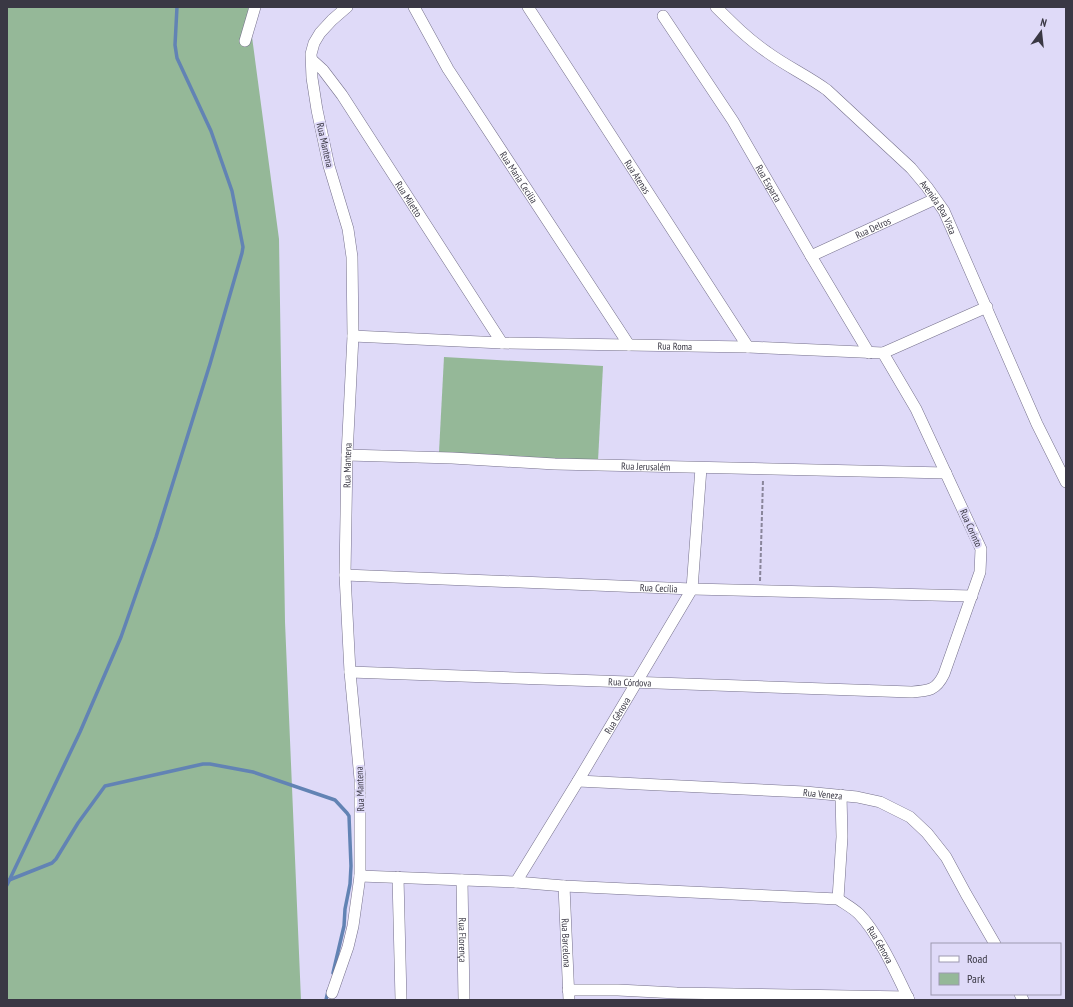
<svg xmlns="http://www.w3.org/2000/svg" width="1073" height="1007" viewBox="0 0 1073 1007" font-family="'PT Sans Narrow',sans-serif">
	<rect width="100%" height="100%" fill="#dfdaf8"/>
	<g fill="#95b898">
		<path d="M7,7h241l31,232 6,383 16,378h-294z"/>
		<path d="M444,357l159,9 -5,95 -159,-9z"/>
	</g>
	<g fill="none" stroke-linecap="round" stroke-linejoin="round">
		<g stroke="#6283b4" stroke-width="3.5">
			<path d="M9,880l43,-17 4,-4 22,-36 27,-37 98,-22h7l43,8 82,28 12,13 2,3 2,50 -1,18 -5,25 -1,17 -11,47"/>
			<path d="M7,885l73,-153 41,-95 35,-100 54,-173 32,-111 1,-6 -11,-56 -21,-60 -34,-73 -2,-13 2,-38"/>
			<path d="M326,1000l2,-9"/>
		</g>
		<g stroke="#75708b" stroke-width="12">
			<g id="minor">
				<path id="s1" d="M414,7l34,62 181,276"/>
				<path id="s2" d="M528,7l220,340"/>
				<path id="s3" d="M716,7c16,16 32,32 51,45 19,14 41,24 60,38l84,78 16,19 17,24 93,213 29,58"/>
				<path id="s4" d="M663,16l70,105 78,135 58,97"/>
				<path d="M245,41l10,-34"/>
				<path id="s5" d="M312,60l11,10 19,25 160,248"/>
				<path id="s6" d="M811,256l124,-57"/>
				<path id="s7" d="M353,336l149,7 246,4 135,6 104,-46"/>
				<path id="s8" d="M347,455l105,3 103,6 391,9"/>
				<path id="s9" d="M345,575l347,14 280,7"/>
				<path id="s10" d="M350,672l561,20c17,-1 25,-1 33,-18l36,-102 1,-23 -65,-140 -33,-56"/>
				<path id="s11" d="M578,781l227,11 52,5 23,5 30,15 17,16 19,24 20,37 29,50"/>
				<path id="s12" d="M360,876l156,6 48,4 274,13c7,5 15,9 21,15 19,19 38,61 50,86"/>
				<path d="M398,877l3,123"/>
				<path id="s13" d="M462,880l2,120"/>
				<path id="s14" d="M516,882l62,-101 114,-192 9,-121"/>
				<path id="s15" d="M564,886l5,114"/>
				<path d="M838,899l4,-62 -1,-42"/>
				<path d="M568,990h50l59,3 231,4"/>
				<path id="s16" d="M332,993l16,-46 5,-21 7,-50v-97l-10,-107 -5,-97 2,-120 6,-119 -1,-79 -4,-28 -19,-63 -12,-56 -5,-32 -1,-24 3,-11 6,-10 12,-13 15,-13"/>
				<path d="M1020,994l3,6"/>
			</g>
		</g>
		<path stroke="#89859a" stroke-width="2" stroke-dasharray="4 2" stroke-linecap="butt" d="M760,581l3,-101"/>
		<use href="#minor" stroke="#fff" stroke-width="11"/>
	</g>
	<g text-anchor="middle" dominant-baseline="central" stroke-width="4" stroke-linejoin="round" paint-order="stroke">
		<g font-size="10" fill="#3a3844" stroke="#dfdaf8">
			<text transform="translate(325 145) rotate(77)">Rua Mantena</text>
			<text stroke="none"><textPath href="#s1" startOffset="200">Rua Maria Cecília</textPath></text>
			<text stroke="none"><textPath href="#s2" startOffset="202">Rua Atenas</textPath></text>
			<text stroke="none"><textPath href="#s4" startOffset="198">Rua Esparta</textPath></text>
			<text stroke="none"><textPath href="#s5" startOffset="170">Rua Miletto</textPath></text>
			<text stroke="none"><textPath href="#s3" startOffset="302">Avenida Boa Vista</textPath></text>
			<text stroke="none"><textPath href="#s6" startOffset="68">Rua Delros</textPath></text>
			<text stroke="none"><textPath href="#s7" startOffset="322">Rua Roma</textPath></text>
			<text stroke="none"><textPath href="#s16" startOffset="532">Rua Mantena</textPath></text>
			<text stroke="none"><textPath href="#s8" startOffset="299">Rua Jerusalém</textPath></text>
			<text transform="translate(971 528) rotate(66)">Rua Corinto</text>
			<text stroke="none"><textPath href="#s9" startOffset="314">Rua Cecília</textPath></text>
			<text stroke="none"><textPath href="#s10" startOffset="280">Rua Córdova</textPath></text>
			<text stroke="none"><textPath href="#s14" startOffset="195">Rua Gênova</textPath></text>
			<text transform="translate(360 789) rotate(-92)">Rua Mantena</text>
			<text stroke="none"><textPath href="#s11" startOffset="245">Rua Veneza</textPath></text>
			<text stroke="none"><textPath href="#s13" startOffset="60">Rua Florença</textPath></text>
			<text stroke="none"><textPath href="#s15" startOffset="57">Rua Barcelona</textPath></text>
			<text stroke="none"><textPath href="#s12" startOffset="542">Rua Gênova</textPath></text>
		</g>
	</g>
	<rect width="1073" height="1007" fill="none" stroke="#3a3844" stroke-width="16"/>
	<rect x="931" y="943" width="130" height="52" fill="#dfdaf8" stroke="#9d99b0"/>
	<rect x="939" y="956" width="20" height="6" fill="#ffffff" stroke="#9d99b0"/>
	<text x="967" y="963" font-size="12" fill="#3a3844">Road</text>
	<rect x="939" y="973" width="20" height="12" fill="#95b898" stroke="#9d99b0"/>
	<text x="967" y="983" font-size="12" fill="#3a3844">Park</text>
	<g transform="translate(1041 32) rotate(15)" stroke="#dfdaf8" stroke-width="3" paint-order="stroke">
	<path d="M0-3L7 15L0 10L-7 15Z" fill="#3a3844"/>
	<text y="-6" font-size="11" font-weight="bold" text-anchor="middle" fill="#3a3844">N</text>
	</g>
</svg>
